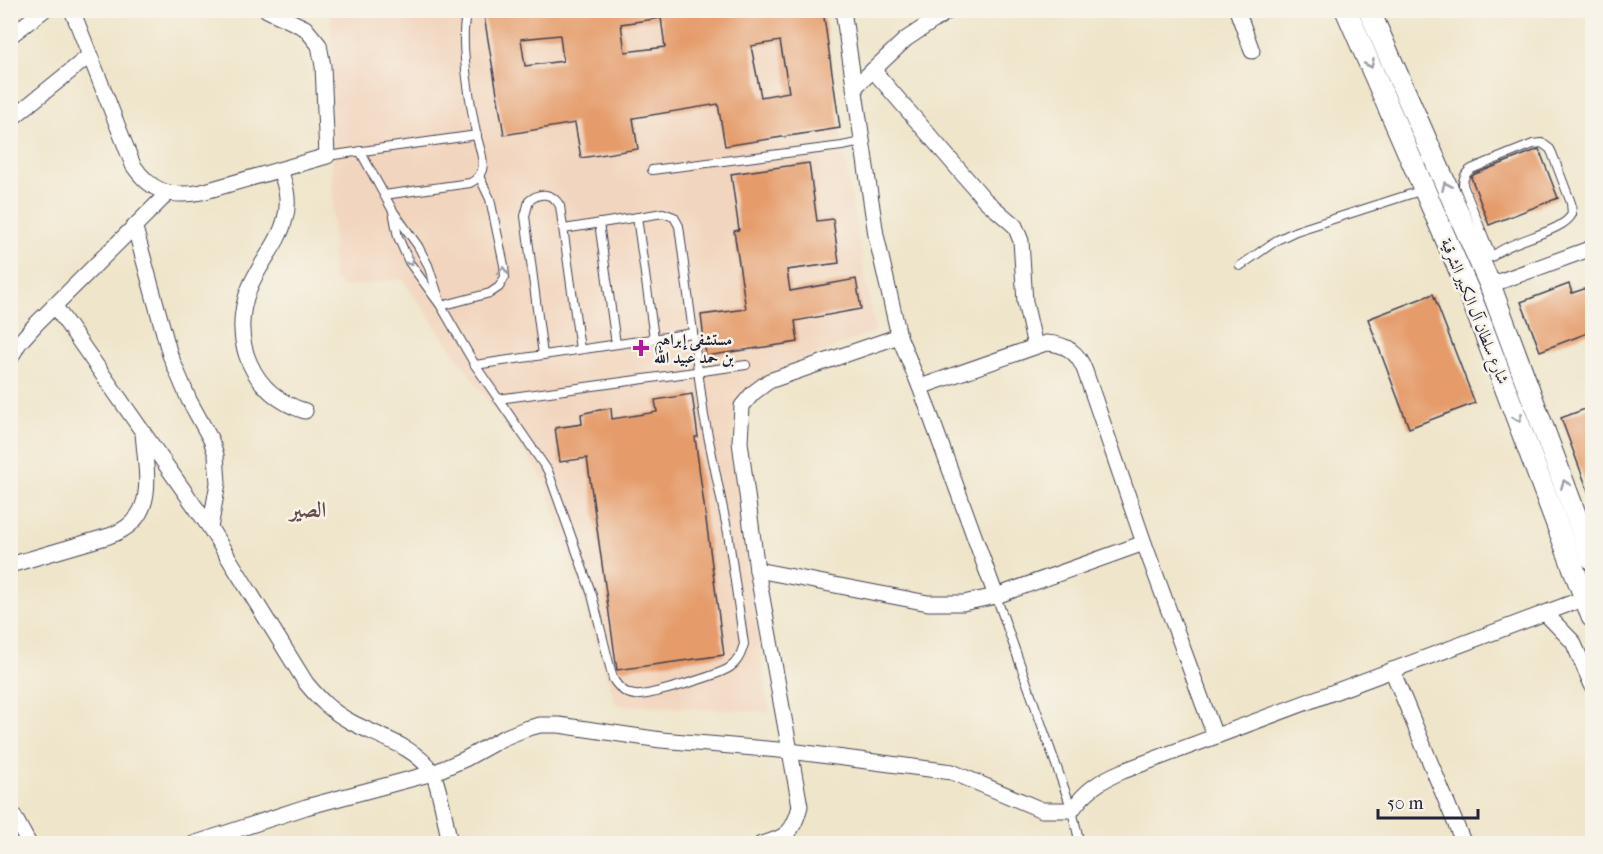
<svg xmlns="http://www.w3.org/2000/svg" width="1603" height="854" viewBox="0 0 1603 854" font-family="'IM FELL French Canon',Amiri,serif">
	<rect width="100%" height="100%" fill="#f7f3e8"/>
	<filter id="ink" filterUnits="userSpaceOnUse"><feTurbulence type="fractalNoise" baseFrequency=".0167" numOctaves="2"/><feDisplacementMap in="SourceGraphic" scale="12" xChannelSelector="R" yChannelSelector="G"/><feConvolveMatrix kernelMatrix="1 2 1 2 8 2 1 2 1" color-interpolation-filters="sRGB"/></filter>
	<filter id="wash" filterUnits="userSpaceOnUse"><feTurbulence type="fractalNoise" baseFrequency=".008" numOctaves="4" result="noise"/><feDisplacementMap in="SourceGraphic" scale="24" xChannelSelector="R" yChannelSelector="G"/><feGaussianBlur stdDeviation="1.35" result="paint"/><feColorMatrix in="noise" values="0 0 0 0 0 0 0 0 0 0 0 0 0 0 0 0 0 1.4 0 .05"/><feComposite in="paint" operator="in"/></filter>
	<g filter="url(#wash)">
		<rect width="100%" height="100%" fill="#efe5ca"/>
		<path fill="#f2d5be" d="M331,11h492l19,135 33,185 -85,34 -54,33 -4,47 37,267 -153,-7 -71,-224 -143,-202 -57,8 -12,-8z"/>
		<g id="blocks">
			<g fill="#e59b6b" fill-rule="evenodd">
				<path d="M483,10h340l17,118 -115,18 -7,-42 -85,14 5,31 -57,9 -6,-35 -71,12zM661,18l4,29 -40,5 -4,-28zM560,35l3,26 -38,5 -4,-27zM780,41l9,51 -28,5 -10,-51z"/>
				<path d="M1539,149l19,49 -69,27 -18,-48 4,-3z"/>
				<path d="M809,163l8,58 16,-2 6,44 -52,7 3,21 66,-12 5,30 -66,12 3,21 -92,14 -5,-41 45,-6 -12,-78 5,-1 -8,-56z"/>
				<path d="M1569,284l3,9 21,-7v45l-53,20 -19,-49z"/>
				<path d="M1433,294l42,109 -66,25 -41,-109z"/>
				<path d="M692,394l6,43h-3l29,218 -107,15 -30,-212 -27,4 -5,-34 27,-4 -1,-10 8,-2 22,-4 1,11 45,-7 -2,-12z"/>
				<path d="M1593,406v93h-2l-30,-81z"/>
			</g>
		</g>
	</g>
	<g filter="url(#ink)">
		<use href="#blocks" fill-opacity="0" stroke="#413f50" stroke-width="1.5"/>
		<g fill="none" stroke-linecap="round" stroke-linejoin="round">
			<g stroke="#413f50" stroke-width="10">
				<g id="service">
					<path d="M1542,143l8,6 2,4 19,50 1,11c-9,19 -62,25 -80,43l-29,-72c0,-9 4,-15 13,-18l57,-23z"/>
					<path d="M360,151l33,60 25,35 10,19 12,36"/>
					<path d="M327,156l150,-21"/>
					<path d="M652,170l190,-24 20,-4"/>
					<path d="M384,195l86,-12c6,-3 10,-7 12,-13 3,-11 -4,-26 -6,-37 -5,-26 -19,-100 -8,-123"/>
					<path d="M393,211l5,26 11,25 32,44 34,59 73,106 44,124 21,84c5,8 12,15 22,16 12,2 83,-20 94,-27 9,-6 12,-14 15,-24l-16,-111 -24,-117 -25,-190 -5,-9 -11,-4 -99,16"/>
					<path d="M637,217l17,121"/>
					<path d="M599,223l17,121"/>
					<path d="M1240,266l37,-26 19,-9 127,-41"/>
					<path d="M441,306l49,-13 9,-6 6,-10 -1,-12 -14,-66 -11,-23"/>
					<path d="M543,355l-18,-139 4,-15c11,-10 24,-8 31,5l20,143"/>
					<path d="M475,365l218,-32"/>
					<path d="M498,399l248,-34"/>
					<path d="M996,596l76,214 8,34"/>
				</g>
			</g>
			<g stroke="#413f50" stroke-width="17">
				<g id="minor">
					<path d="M72,10l61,155c18,27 37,33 69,27l125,-36 -4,-90 -4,-21 -14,-17 -38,-18"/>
					<path d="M843,10l33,225 23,101 21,51 76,209"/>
					<path d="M1237,10l15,41"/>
					<path d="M10,36l34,-26"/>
					<path d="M873,70l112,130 30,26 6,15 4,61 10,44"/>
					<path d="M854,88l52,-49 44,-29"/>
					<path d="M10,120l79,-64"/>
					<path d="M280,170c6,16 10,32 5,49 -6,25 -27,46 -36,70 -20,51 3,106 56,122"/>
					<path d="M135,228l35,127 19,45 22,40 5,15 2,28 -8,45"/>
					<path d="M1490,285l102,-37"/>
					<path d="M54,305l156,223 96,155c14,17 25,28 45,39 26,14 64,24 81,50 7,11 15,57 18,72"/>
					<path d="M10,359l9,-16 17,-19 132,-131"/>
					<path d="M920,387l126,-44c20,1 32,9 39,28l59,172 71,193"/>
					<path d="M10,565l99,-29c50,-17 37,-61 34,-104"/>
					<path d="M757,570l171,33h35l33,-7 148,-53"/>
					<path d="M1546,614l27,28 19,43"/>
					<path d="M1392,670l72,174"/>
					<path d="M10,809l19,35"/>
					<path d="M193,844l113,-37 127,-34 32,-14 38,-21 22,-9 15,-4h19l102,15 129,11 162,21 90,38h30c14,-20 29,-30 51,-39l462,-173"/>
					<path d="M761,844c26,-6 33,-13 39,-38l-43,-236 -17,-128 2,-36 11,-13 16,-12 130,-45"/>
				</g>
			</g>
			<g stroke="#413f50" stroke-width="23">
				<g id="secondary">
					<path d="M1346,10l123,282 123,325"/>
					<path d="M1369,10l121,275 102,274"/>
				</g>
			</g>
			<use href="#service" stroke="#fff" stroke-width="8"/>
			<use href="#minor" stroke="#fff" stroke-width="15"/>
			<use href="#secondary" stroke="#fff" stroke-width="21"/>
		</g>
		<defs><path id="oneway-chevron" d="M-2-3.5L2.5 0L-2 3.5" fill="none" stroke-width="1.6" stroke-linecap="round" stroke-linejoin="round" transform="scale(1.5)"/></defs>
		<g stroke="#9c9ca7">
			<use href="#oneway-chevron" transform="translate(1370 64) rotate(66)"/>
			<use href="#oneway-chevron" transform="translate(1446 186) rotate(-114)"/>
			<use href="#oneway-chevron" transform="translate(410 262) rotate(59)"/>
			<use href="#oneway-chevron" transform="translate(503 271) rotate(-89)"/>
			<use href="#oneway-chevron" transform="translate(1518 418) rotate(69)"/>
			<use href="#oneway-chevron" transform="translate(1565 484) rotate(-111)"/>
		</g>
	</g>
	<path fill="#b5179e" stroke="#f7f3e8" stroke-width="2" d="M638 339h6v6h6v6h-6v6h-6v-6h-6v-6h6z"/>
	<g text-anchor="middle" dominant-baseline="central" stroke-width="5" stroke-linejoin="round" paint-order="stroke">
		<g font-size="16" fill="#22223b" stroke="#f7f3e8">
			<text transform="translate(1475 311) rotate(68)">شارع سلطان آل الكبير الشرقية</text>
		</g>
		<g font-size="16" font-weight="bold" fill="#22223b" stroke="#f7f3e8" text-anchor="start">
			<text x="654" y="339">مستشفى إبراهيم<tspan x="654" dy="18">بن حمد عبيد الله</tspan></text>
		</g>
		<g font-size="22" font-weight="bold" fill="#664c4c" stroke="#f7f3e8">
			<text x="308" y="510">الصير</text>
		</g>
	</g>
	<rect width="1603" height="854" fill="none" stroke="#f7f3e8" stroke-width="36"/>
	<path d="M1378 809v9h100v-9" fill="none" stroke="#22223b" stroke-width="3"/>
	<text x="1387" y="809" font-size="18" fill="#22223b" stroke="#f7f3e8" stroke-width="4.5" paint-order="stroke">50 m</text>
</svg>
